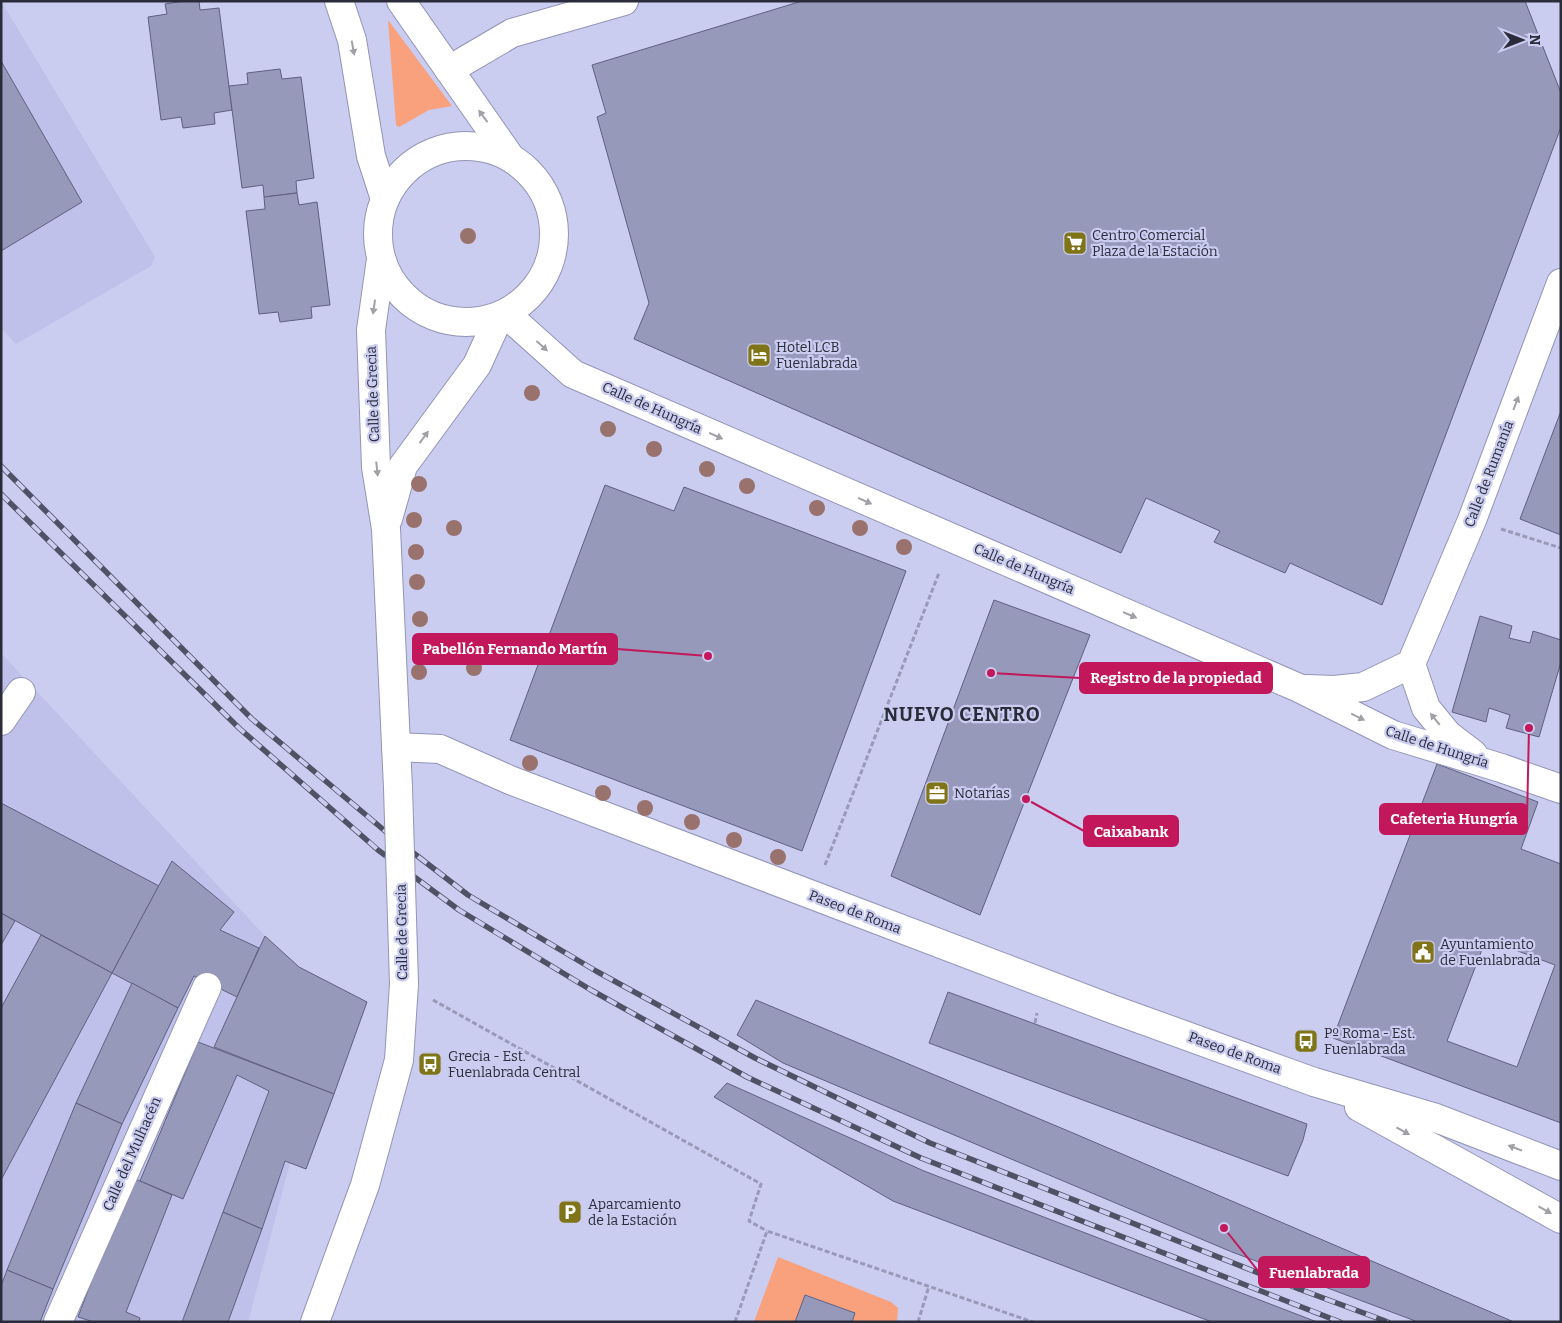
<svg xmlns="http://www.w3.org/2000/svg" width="1562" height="1323" viewBox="0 0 1562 1323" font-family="Bitter,serif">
	<rect width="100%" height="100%" fill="#caccf0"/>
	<g fill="#bfc1eb">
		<path d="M1,1l154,256 -4,9 -135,78 -15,-16z"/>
		<path d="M1,653l264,283 65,76 -82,310h-247z"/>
	</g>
	<g fill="#f9a07c">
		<path d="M388,20l64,86 -23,4 -30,17 -3,-2z"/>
		<path d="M778,1257l113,45 7,6 -1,14h-45l3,-9 -49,-18 -11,27h-41z"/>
	</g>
	<g fill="#9799bb" stroke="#5f6080" fill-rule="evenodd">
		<path d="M184,1h15l1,9 19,-2 13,102 -18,3 1,11 -32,4 -2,-11 -20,3 -13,-103 19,-3 -2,-10z"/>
		<path d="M802,1h723l36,92v34l-179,478 -92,-42 -5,10 -71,-31 6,-11 -74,-33 -25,55 -487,-214 15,-36 -52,-186 9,-4 -14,-48z"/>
		<path d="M1,61l81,141 -81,49z"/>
		<path d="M280,69l2,10 19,-2 13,101 -18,3 1,12 -33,4 -1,-12 -21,3 -13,-102 19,-2 -1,-11z"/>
		<path d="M297,193l2,12 18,-3 13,103 -19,2 1,11 -32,4 -2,-10 -19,2 -13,-103 19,-2 -1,-12z"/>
		<path d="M1561,411v124l-41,-16z"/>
		<path d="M605,485l69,26 10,-24 222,84 -104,280 -292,-111z"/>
		<path d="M994,600l96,35 -110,280 -89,-39z"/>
		<path d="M1480,616l32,10 -3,12 21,5 3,-12 28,9v22l-22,75 -33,-9 4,-13 -21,-7 -3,14 -34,-10z"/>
		<path d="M1437,764l101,38 -17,47 40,15v259l-228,-85zM1486,939l69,26 -38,102 -70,-26z"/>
		<path d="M1,803l158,83 -47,87 -111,-60z"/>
		<path d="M172,861l62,51 -14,18 39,18 -22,49 -43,-21 -16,32 -66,-35z"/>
		<path d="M1,913l14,8 -14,24z"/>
		<path d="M41,935l71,38 -111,207v-172z"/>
		<path d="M265,936l34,31 68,35 -33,92 -120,-47z"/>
		<path d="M132,983l46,25 -56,116 -46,-21z"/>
		<path d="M948,992l359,132 -4,16 -15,36 -359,-133z"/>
		<path d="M756,1000l317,133 441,189h-96l-186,-70 -449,-189 -46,-28z"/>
		<path d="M198,1042l136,52 -28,75 -21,-8 -23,68 -39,-17 46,-121 -32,-16 -54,124 -43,-18z"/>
		<path d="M727,1083l197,88 393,151h-105l-319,-121 -179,-104z"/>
		<path d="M76,1103l46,21 -69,165 -46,-19z"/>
		<path d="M131,1177l41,18 -46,117 14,6 -1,4h-45l-16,-5z"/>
		<path d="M223,1212l39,17 -34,93h-46z"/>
		<path d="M7,1270l46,19 -13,33h-39v-36z"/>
		<path d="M805,1295l50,18 -3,9h-57z"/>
	</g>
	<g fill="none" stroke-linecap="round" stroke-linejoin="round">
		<g stroke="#9395b7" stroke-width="30">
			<g id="minor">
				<path d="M339,1l13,39 19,116 14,43"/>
				<path d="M401,1l109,156"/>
				<path d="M449,70l63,-37 112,-32"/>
				<circle cx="466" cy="234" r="88"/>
				<path d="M381,259l-10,71 5,137 10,62 12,259"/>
				<path d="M506,314l67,60 726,314 94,47 108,33 60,21"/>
				<path d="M388,519l15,-53 74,-101 22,-48"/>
				<path d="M1411,664l15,44 22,27 25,19"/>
				<path d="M1307,689l27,1 29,-3 48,-23 61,-144 89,-237"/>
				<path d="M1,721l20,-29"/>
				<path d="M396,747l44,2 70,31 602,229 202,73 122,36 125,48"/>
				<path d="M1359,1107l202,112"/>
				<path d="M58,1322l149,-335"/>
				<path d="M315,1322l50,-137 34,-125 5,-76"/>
			</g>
		</g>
		<g stroke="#999ab8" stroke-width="3" stroke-dasharray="5 2.5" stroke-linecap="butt">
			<path d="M1501,529l60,19"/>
			<path d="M825,865l114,-292"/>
			<path d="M433,1000l328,184 -12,37 18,10"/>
			<path d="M1035,1023l2,-10"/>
			<path d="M735,1322l32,-91 266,91"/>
			<path d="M918,1322l11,-36"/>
		</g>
		<use href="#minor" stroke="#fff" stroke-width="28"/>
		<g stroke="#4f5164" stroke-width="5.5">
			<g id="rail">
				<path d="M1,466l251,253 133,112 83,64 128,76 159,87 175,85 369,146 89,33"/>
				<path d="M1,494l239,235 138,121 81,60 132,80 156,87 174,81 419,164"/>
			</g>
		</g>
		<use href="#rail" stroke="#caccf0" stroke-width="4" stroke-dasharray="11" stroke-linecap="butt"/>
		<g stroke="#9395b7" stroke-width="30" stroke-linecap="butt">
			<path id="minor-bridge" d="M398,788l6,196"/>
		</g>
		<use href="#minor-bridge" stroke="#fff" stroke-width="28"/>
	</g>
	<g fill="#99726d">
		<circle cx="468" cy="236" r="8"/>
		<circle cx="532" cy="393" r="8"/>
		<circle cx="608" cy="429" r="8"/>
		<circle cx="654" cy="449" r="8"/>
		<circle cx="707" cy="469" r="8"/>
		<circle cx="419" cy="484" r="8"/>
		<circle cx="747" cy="486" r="8"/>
		<circle cx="817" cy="508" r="8"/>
		<circle cx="414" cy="520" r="8"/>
		<circle cx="454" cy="528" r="8"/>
		<circle cx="860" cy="528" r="8"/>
		<circle cx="904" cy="547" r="8"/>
		<circle cx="416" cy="552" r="8"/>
		<circle cx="417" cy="582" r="8"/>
		<circle cx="420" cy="619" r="8"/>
		<circle cx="420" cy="645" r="8"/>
		<circle cx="474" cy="668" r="8"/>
		<circle cx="419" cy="672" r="8"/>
		<circle cx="530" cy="763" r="8"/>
		<circle cx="603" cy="793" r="8"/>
		<circle cx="645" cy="808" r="8"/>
		<circle cx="692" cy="822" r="8"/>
		<circle cx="734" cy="840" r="8"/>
		<circle cx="778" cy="857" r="8"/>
	</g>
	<defs><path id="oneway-solid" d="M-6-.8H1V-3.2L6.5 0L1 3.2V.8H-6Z" transform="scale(1.25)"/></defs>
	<g fill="#a0a0a6">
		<use href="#oneway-solid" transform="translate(353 48) rotate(80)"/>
		<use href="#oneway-solid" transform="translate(483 116) rotate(-126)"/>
		<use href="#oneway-solid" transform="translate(374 307) rotate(98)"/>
		<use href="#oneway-solid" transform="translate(542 346) rotate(42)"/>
		<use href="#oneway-solid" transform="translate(1516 403) rotate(-69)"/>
		<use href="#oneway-solid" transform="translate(716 436) rotate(24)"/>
		<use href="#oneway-solid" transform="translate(424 437) rotate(-54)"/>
		<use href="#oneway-solid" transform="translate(377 469) rotate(84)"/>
		<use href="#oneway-solid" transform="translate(865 501) rotate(24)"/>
		<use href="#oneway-solid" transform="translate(1130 615) rotate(23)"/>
		<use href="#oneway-solid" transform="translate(1358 717) rotate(26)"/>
		<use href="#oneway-solid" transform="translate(1435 719) rotate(-129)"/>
		<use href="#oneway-solid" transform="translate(1403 1131) rotate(29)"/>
		<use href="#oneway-solid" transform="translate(1515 1148) rotate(-159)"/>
		<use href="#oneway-solid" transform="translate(1545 1210) rotate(29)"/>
	</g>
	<defs>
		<g id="supermarket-square" transform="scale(1.25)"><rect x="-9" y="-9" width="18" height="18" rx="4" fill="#7f7518" stroke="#caccf0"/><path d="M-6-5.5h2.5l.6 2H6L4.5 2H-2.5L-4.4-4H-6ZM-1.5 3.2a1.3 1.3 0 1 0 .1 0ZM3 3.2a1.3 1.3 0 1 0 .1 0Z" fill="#fff"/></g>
		<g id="hotel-square" transform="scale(1.25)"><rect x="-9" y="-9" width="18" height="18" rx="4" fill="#7f7518" stroke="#caccf0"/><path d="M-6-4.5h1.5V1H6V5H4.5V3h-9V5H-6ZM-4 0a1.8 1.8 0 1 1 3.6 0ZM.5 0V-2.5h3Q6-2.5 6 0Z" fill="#fff"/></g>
		<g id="office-square" transform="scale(1.25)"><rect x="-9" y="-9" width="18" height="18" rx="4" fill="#7f7518" stroke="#caccf0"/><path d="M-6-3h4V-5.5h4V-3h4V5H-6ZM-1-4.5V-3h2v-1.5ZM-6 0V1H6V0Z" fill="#fff"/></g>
		<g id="civic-square" transform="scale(1.25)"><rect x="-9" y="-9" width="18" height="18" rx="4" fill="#7f7518" stroke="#caccf0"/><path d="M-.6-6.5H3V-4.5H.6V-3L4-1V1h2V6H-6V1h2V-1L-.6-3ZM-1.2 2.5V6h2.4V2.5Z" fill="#fff"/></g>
		<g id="bus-square" transform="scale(1.25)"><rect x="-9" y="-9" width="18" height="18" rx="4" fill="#7f7518" stroke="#caccf0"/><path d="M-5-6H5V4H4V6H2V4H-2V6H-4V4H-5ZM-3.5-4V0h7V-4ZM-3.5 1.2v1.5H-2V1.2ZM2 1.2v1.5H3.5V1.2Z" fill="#fff"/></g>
		<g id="parking-square" transform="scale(1.25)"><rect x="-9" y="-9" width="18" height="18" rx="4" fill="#7f7518" stroke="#caccf0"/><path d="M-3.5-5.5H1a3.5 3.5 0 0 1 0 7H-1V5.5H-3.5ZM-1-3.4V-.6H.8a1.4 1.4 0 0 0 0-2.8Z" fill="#fff"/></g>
	</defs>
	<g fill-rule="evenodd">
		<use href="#supermarket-square" x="1075" y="243"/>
		<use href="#hotel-square" x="759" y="355"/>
		<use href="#office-square" x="937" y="793"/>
		<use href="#civic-square" x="1423" y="952"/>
		<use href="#bus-square" x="1306" y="1041"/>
		<use href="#bus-square" x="430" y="1064"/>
		<use href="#parking-square" x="570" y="1212"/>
	</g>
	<g text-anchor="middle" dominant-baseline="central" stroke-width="4.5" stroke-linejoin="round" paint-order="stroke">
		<g font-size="14" fill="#2b2c3a" stroke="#caccf0" text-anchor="start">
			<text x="1092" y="235">Centro Comercial<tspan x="1092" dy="16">Plaza de la Estación</tspan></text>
			<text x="776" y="347">Hotel LCB<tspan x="776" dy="16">Fuenlabrada</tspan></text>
			<text x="954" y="793">Notarías</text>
			<text x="1440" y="944">Ayuntamiento<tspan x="1440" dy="16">de Fuenlabrada</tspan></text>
			<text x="1324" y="1033">Pº Roma - Est.<tspan x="1324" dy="16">Fuenlabrada</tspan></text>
			<text x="448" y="1056">Grecia - Est.<tspan x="448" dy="16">Fuenlabrada Central</tspan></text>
			<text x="588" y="1204">Aparcamiento<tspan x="588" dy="16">de la Estación</tspan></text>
		</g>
		<g font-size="14" fill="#2b2c3a" stroke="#caccf0">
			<text transform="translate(373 394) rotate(-92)">Calle de Grecia</text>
			<text transform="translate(652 408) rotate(24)">Calle de Hungría</text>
			<text transform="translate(1489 474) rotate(-69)">Calle de Rumanía</text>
			<text transform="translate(1024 569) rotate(23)">Calle de Hungría</text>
			<text transform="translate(1437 747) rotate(18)">Calle de Hungría</text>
			<text transform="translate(855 912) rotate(21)">Paseo de Roma</text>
			<text transform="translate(402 932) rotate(-91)">Calle de Grecia</text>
			<text transform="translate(1235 1053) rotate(20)">Paseo de Roma</text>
			<text transform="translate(132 1154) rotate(-66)">Calle del Mulhacén</text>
		</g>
		<g font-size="19" font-weight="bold" letter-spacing="1" fill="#2b2c3a" stroke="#caccf0">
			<text x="962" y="714">NUEVO CENTRO</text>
		</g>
	</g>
	<path fill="none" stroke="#c2185b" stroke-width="2" d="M708 656L617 649M991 673L1080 678M1529 728L1527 819M1026 799L1084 831M1224 1228L1259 1272"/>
	<g fill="#c2185b" stroke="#caccf0" stroke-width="2">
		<circle cx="708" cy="656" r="5"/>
		<circle cx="991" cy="673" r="5"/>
		<circle cx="1529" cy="728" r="5"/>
		<circle cx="1026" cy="799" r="5"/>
		<circle cx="1224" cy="1228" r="5"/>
	</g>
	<g fill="#c2185b" stroke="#c2185b" stroke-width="2">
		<rect x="413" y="634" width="204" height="30" rx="5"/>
		<rect x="1080" y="663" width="192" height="30" rx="5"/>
		<rect x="1380" y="804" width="147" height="30" rx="5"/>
		<rect x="1084" y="816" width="94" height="30" rx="5"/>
		<rect x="1259" y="1257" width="110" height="30" rx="5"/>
	</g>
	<g font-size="15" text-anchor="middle" font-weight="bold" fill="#fff">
		<text x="515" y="654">Pabellón Fernando Martín</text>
		<text x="1176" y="683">Registro de la propiedad</text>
		<text x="1454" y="824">Cafeteria Hungría</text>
		<text x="1131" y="837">Caixabank</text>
		<text x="1314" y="1278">Fuenlabrada</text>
	</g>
	<rect width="1562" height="1323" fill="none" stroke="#2b2c3a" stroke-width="5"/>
	<g transform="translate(1522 40) rotate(90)" stroke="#caccf0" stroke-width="4" paint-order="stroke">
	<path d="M0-4L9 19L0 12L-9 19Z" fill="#2b2c3a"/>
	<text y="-8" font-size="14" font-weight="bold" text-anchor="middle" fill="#2b2c3a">N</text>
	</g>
</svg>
